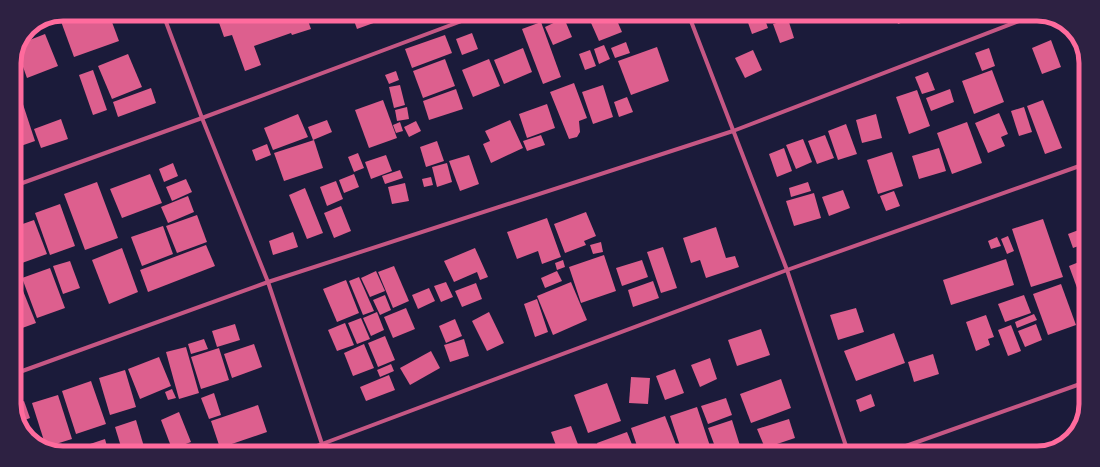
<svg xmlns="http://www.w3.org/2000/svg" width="1100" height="467" viewBox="0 0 1100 467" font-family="Overpass,sans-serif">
	<rect width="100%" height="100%" fill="#1b1b3a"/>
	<g fill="#dd5f8e">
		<path d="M63,14h46l10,27 -45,16 -15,-41z"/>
		<path d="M223,15h83l5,14 -19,6 -1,-2 -37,13 7,19 -16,6 -13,-36 -8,2 -7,-20z"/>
		<path d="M313,15h19l-16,7z"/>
		<path d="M352,15h25l2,6 -22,8z"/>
		<path d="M381,15h14v2l-12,4z"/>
		<path d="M588,16h27l7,16 -23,9z"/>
		<path d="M622,16h15l-13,5z"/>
		<path d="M746,17h18l4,11 -16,6z"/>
		<path d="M818,17h26v1l-25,5z"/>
		<path d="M896,17h20l-18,7z"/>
		<path d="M564,18l8,19 -19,8 -8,-18z"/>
		<path d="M788,19l6,19 -14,5 -7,-19z"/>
		<path d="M541,22l20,55 -18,7 -21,-55z"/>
		<path d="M472,33l6,16 -16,6 -6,-16z"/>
		<path d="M45,34l13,32 -31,12 -9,-25 4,-10z"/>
		<path d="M445,35l7,18 -40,15 -7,-19z"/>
		<path d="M1051,40l10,27 -19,7 -10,-26z"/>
		<path d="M626,42l4,11 -15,5 -4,-10z"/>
		<path d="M604,45l6,14 -11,5 -5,-15z"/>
		<path d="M657,47l12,34 -38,14 -13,-34z"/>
		<path d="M523,48l9,24 -28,12 -10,-24z"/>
		<path d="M989,48l6,18 -13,5 -7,-18z"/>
		<path d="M590,50l6,16 -11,4 -6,-16z"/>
		<path d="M753,50l9,20 -17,8 -10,-20z"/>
		<path d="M128,54l14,33 -30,12 -14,-33z"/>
		<path d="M1084,54l2,6v12l-4,2 -6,-17z"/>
		<path d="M445,59l10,27 -32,12 -10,-27z"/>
		<path d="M489,59l11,27 -27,11 -11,-27z"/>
		<path d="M93,70l14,40 -14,5 -14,-40z"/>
		<path d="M992,70l12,32 -30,12 -12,-33z"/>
		<path d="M396,71l3,9 -10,4 -4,-9z"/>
		<path d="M928,72l7,18 -13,4 -7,-17z"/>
		<path d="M574,83l13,35 -8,3 1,11 -3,5 -8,2 -19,-47z"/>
		<path d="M400,85l5,20 -11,3 -5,-21z"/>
		<path d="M603,85l10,32 -20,7 -11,-32z"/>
		<path d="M151,88l5,15 -38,14 -5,-15z"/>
		<path d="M18,89l17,52 -20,7 -1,-58z"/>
		<path d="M456,89l7,20 -34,11 -6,-19z"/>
		<path d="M950,89l4,13 -23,9 -5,-13z"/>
		<path d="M917,90l13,36 -21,8 -13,-37z"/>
		<path d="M627,97l6,15 -14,5 -5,-15z"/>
		<path d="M383,100l14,38 -28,10 -14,-38z"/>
		<path d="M1043,100l19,48 -17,6 -18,-48z"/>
		<path d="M547,104l8,24 -28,10 -8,-24z"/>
		<path d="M407,107l2,12 -12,2 -2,-11z"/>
		<path d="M1024,107l8,25 -13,4 -8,-25z"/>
		<path d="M999,113l9,21 -7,3 4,9 -17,7 -13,-30z"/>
		<path d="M298,114l10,23 -35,13 -9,-22z"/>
		<path d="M876,114l6,24 -20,5 -6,-23z"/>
		<path d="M61,119l7,20 -27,9 -7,-19z"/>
		<path d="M327,120l5,12 -19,8 -5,-13z"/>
		<path d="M510,120l13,28 -32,15 -8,-19 7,-3 -5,-10z"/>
		<path d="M416,121l5,10 -12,6 -5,-10z"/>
		<path d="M400,122l3,9 -7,2 -3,-8z"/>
		<path d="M967,122l15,41 -30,11 -15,-41z"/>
		<path d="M846,124l11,30 -19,6 -10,-29z"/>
		<path d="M541,135l4,10 -18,6 -4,-10z"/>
		<path d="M825,135l9,23 -17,6 -9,-23z"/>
		<path d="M803,139l9,23 -16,7 -10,-24z"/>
		<path d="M314,140l9,28 -39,13 -10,-28z"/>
		<path d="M437,141l7,20 -18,6 -6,-20z"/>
		<path d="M267,144l4,11 -15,6 -4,-11z"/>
		<path d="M784,148l8,23 -15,6 -8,-23z"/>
		<path d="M939,148l7,23 -27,8 -7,-23z"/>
		<path d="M892,152l11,34 -25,8 -11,-34z"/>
		<path d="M358,153l6,15 -10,4 -6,-15z"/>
		<path d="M386,155l6,16 -21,8 -6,-17z"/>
		<path d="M469,155l10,29 -19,7 -11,-30z"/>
		<path d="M173,163l5,13 -14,6 -5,-13z"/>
		<path d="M447,163l5,19 -15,5 -5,-20z"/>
		<path d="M400,170l3,8 -18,6 -3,-8z"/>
		<path d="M150,174l12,29 -40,15 -12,-29z"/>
		<path d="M354,174l5,13 -15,6 -5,-13z"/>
		<path d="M431,177l2,8 -9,2 -2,-8z"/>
		<path d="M186,179l6,13 -20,9 -6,-14z"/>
		<path d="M336,181l7,18 -16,7 -7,-19z"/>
		<path d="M97,182l21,56 -33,12 -21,-56z"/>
		<path d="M808,182l3,9 -20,6 -2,-9z"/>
		<path d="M405,183l4,18 -17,3 -4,-17z"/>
		<path d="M305,188l18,45 -16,6 -18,-44z"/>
		<path d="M843,190l7,18 -21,8 -7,-19z"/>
		<path d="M894,191l6,15 -14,5 -6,-15z"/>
		<path d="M814,193l7,25 -27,8 -8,-25z"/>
		<path d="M188,196l6,16 -26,11 -7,-16z"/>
		<path d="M60,204l15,42 -25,9 -15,-42z"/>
		<path d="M341,206l10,25 -17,7 -10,-25z"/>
		<path d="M586,212l10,24 -12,5 2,4 -21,8 -11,-29z"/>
		<path d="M197,215l10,27 -30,11 -11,-27z"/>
		<path d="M547,218l14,39 -19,7 -4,-13 -21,8 -10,-27z"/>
		<path d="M1043,219l20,58 -32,10 -19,-58z"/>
		<path d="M34,220l13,34 -25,9 -8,-21v-15z"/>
		<path d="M163,226l10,28 -31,12 -11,-29z"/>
		<path d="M716,227l10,31 9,-2 4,11 -33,11 -6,-18 -9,3 -8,-25z"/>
		<path d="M1084,228v16l-11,4 -5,-14z"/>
		<path d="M293,232l5,15 -25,8 -4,-14z"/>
		<path d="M1008,236l6,15 -7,3 -6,-15z"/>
		<path d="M997,237l4,9 -10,3 -3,-8z"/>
		<path d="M601,242l2,10 -10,2 -3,-9z"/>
		<path d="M206,245l9,21 -67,26 -8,-22z"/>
		<path d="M663,247l14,41 -16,5 -14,-41z"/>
		<path d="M122,248l16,44 -29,12 -17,-44z"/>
		<path d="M475,248l13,29 -8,3 -3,-8 -23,10 -10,-21z"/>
		<path d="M604,255l12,36 -35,12 -12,-36z"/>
		<path d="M1006,259l8,26 -63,20 -8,-25z"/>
		<path d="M563,260l2,7 -8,3 -2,-7z"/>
		<path d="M642,260l6,17 -26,9 -6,-18z"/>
		<path d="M1084,260l-1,44 -14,-38z"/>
		<path d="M70,261l10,27 -17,6 -10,-28z"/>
		<path d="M394,266l15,35 -16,7 -15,-36z"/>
		<path d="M50,268l15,40 -28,10 -15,-40z"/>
		<path d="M14,269l3,9 -3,1z"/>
		<path d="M376,271l9,20 -15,6 -9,-19z"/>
		<path d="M557,271l5,10 -17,7 -4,-10z"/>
		<path d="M359,277l15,34 -11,4 -14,-34z"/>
		<path d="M346,280l13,33 -22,9 -14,-33z"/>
		<path d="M19,281l17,42 -22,8v-48z"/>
		<path d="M653,281l6,17 -26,9 -5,-17z"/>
		<path d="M446,282l7,15 -12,5 -7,-16z"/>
		<path d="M571,282l16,38 -34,15 -16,-39z"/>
		<path d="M476,283l6,16 -20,8 -7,-16z"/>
		<path d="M1061,284l15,41 -28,10 -15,-41z"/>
		<path d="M429,288l6,13 -17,8 -6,-14z"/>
		<path d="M385,295l6,15 -11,5 -7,-15z"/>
		<path d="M1024,295l7,18 -26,9 -7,-18z"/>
		<path d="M537,299l11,33 -13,5 -11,-33z"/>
		<path d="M406,308l9,21 -22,9 -9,-21z"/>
		<path d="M856,308l8,24 -26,8 -8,-25z"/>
		<path d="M377,312l7,18 -13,6 -8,-18z"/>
		<path d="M489,312l15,31 -17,8 -15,-30z"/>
		<path d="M1034,314l3,6 -20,8 -2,-6z"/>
		<path d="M986,315l8,22 -6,2 2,6 -14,6 -10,-29z"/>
		<path d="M361,318l9,21 -13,5 -9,-21z"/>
		<path d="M455,319l7,17 -16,7 -7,-17z"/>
		<path d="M345,323l9,22 -17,6 -9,-21z"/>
		<path d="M235,324l5,16 -23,7 -5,-16z"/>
		<path d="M1036,324l6,16 -17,7 -7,-16z"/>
		<path d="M1011,325l10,26 -13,5 -10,-26z"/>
		<path d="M761,329l9,26 -33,11 -9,-26z"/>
		<path d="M894,333l11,30 -49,18 -12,-30z"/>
		<path d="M385,336l10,24 -17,7 -10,-24z"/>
		<path d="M204,339l4,10 -17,5 -3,-10z"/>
		<path d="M464,339l5,17 -19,6 -6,-17z"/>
		<path d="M254,344l8,23 -30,11 -8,-24z"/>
		<path d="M364,344l10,24 -21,8 -9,-23z"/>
		<path d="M186,347l13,46 -20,6 -13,-47z"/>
		<path d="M219,348l10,32 -28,9 -10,-32z"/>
		<path d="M431,351l9,17 -30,17 -10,-17z"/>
		<path d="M933,354l6,20 -25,8 -6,-20z"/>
		<path d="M159,357l12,29 -31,13 -12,-30z"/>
		<path d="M710,358l7,21 -17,8 -9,-22z"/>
		<path d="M391,364l3,7 -14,6 -3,-7z"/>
		<path d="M675,369l9,24 -19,7 -9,-24z"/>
		<path d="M125,370l11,37 -26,8 -11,-37z"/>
		<path d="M389,375l6,15 -29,11 -6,-14z"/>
		<path d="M631,377l19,1 -2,26 -19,-1z"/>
		<path d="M781,379l10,29 -40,15 -11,-29z"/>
		<path d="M91,381l15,43 -30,10 -14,-43z"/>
		<path d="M607,383l14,38 -33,12 -14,-38z"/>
		<path d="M172,389l4,9 -8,2 -3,-8z"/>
		<path d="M214,393l7,22 -12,4 -8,-21z"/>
		<path d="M871,394l4,12 -15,6 -4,-12z"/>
		<path d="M58,395l14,44 -26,8 -14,-44z"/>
		<path d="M726,398l6,17 -24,9 -7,-18z"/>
		<path d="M24,401l6,17 -10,4 -6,-17z"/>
		<path d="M258,405l9,27 -47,16 -9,-27z"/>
		<path d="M697,407l15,45h-30l-12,-36z"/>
		<path d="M179,412l12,30 -19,7 -11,-29z"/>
		<path d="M665,416l14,36h-40l-8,-24z"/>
		<path d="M789,419l6,19 -30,10 -8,-19z"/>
		<path d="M136,420l9,30h-23l-7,-23z"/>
		<path d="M732,420l10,32h-25l-9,-24z"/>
		<path d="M26,424l5,15 -7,-6 -3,-7z"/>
		<path d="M571,426l8,21 -13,4h-8l-7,-19z"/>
		<path d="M627,432l8,20 -35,-1 -3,-8z"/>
		<path d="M105,439l3,11 -23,-1 -1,-3z"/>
		<path d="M1068,440l-4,5 -27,8v-1z"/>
		<path d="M593,444l3,7h-23z"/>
		<path d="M790,447l2,5h-14z"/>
	</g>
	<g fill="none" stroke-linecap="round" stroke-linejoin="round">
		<g stroke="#c65784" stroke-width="4">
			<path d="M163,14l39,104 66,164 56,168"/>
			<path d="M689,16l98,254 61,182"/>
			<path d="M14,186l188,-68 273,-102"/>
			<path d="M14,374l254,-92 465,-151 294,-113"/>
			<path d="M306,450l481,-180 298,-106"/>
			<path d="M889,452l194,-69"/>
		</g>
	</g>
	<path d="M0 0H1100V467H0ZM63 21H1037A42 42 0 0 1 1079 63V404A42 42 0 0 1 1037 446H63A42 42 0 0 1 21 404V63A42 42 0 0 1 63 21Z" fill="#2d2142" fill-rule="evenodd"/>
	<path fill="none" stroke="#ff6b9d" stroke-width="5" d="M63 21H1037A42 42 0 0 1 1079 63V404A42 42 0 0 1 1037 446H63A42 42 0 0 1 21 404V63A42 42 0 0 1 63 21Z"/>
</svg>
